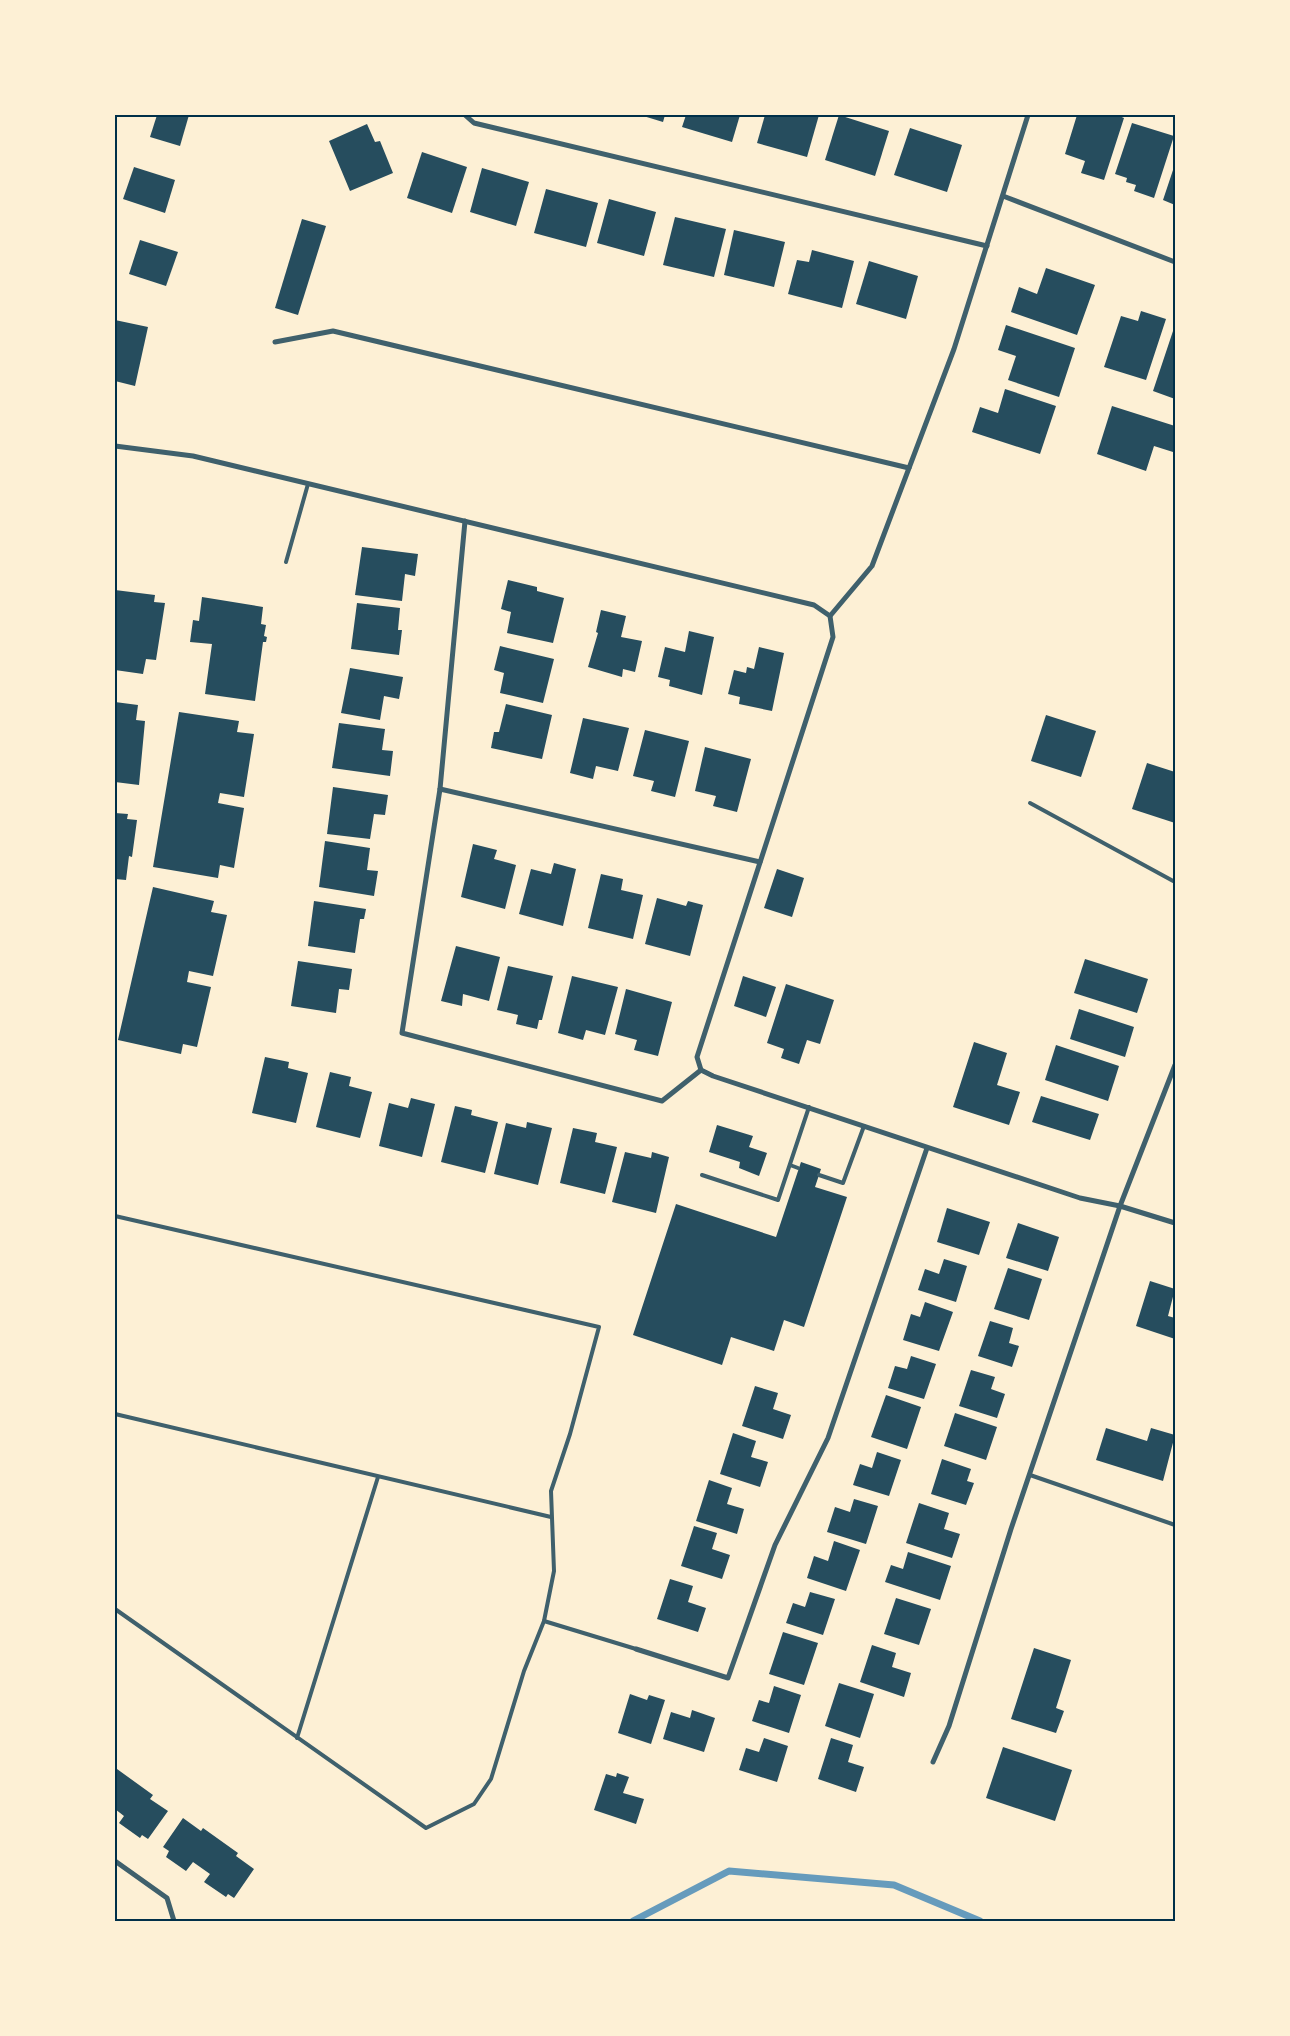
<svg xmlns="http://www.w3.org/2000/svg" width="1290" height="2036" viewBox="0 0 1290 2036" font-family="'Fira Sans Condensed',sans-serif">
	<rect width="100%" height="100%" fill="#fdf0d5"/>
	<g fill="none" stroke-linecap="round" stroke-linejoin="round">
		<path stroke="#669bbc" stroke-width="7" d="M633,1921l96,-50 165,14 86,36"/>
	</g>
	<g fill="#264d5e">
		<path d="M157,115h32l-9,31 -30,-9z"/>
		<path d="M640,115h25l-2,7z"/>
		<path d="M686,115h54l-8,27 -50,-15z"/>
		<path d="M765,115h54l-12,42 -50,-14z"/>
		<path d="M839,115l50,16 -14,45 -50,-16z"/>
		<path d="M1077,115h40l7,3 -20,62 -23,-7 4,-12 -20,-7z"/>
		<path d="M1132,123l42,13 -20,62 -20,-7 2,-6 -10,-3 1,-4 -12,-4z"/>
		<path d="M367,124l8,18 5,-1 13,32 -43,18 -21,-50z"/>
		<path d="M910,128l52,17 -15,47 -53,-17z"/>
		<path d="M422,152l45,15 -15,46 -45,-15z"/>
		<path d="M1175,164v41l-12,-5z"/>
		<path d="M134,167l41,13 -10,33 -42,-14z"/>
		<path d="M482,168l47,14 -13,44 -46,-14z"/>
		<path d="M546,189l52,14 -12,44 -52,-14z"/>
		<path d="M609,199l47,13 -12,44 -47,-13z"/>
		<path d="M675,217l51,12 -12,48 -51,-12z"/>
		<path d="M302,219l24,7 -28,89 -23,-7z"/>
		<path d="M734,230l51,12 -11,45 -50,-12z"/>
		<path d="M140,240l38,12 -12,34 -37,-12z"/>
		<path d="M812,250l42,11 -12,47 -54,-14 9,-34 12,2z"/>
		<path d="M869,261l49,15 -12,43 -50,-15z"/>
		<path d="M1046,268l49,17 -18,50 -66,-23 8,-25 18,7z"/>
		<path d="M1141,311l25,8 -20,61 -42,-13 17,-51 17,5z"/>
		<path d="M115,320l33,7 -13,59 -20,-5z"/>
		<path d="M1006,325l69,23 -16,49 -51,-17 8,-24 -18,-6z"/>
		<path d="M1175,325v74l-22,-8z"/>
		<path d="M1005,389l51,17 -16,48 -68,-22 8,-25 18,6z"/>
		<path d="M1112,406l63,20 -2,26 -19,-6 -8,25 -49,-17z"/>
		<path d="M362,547l56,7 -3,22 -10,-2 -3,27 -47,-6z"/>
		<path d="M508,580l29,7v4l27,7 -11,45 -46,-10 4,-21 -10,-3z"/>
		<path d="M115,590l40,5 -1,7 11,1 -9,57 -10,-1 -3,15 -28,-4z"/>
		<path d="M202,597l61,10 -2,17 5,1 -2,11 3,1 -1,5h-3l-8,59 -50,-7 7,-50 -22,-2 3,-22 6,1z"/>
		<path d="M357,603l43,5 -2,22h4l-3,25 -48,-6z"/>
		<path d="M601,610l25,6 -5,21 21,4 -7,31 -12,-3 -1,8 -34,-10 10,-34 -2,-1z"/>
		<path d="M689,631l25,6 -12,58 -33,-9 1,-6 -12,-3 7,-30 20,5z"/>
		<path d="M500,646l54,13 -11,44 -43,-10 4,-20 -10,-3z"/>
		<path d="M759,647l25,6 -12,58 -33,-7 1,-7 -12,-3 6,-24 12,3 1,-6 7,2z"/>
		<path d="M350,668l53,9 -4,22 -15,-3 -4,24 -39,-7z"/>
		<path d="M115,702l23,3 -2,15 9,1 -6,64 -24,-3z"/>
		<path d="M506,704l46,11 -10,44 -51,-11 3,-16h5z"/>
		<path d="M179,712l60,9 -2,11 17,2 -10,63 -24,-4 -2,10 26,5 -10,60 -14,-3 -2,13 -65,-11z"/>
		<path d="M1046,715l50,16 -15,46 -50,-16z"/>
		<path d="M583,718l46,10 -11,43 -22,-5 -3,13 -23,-6z"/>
		<path d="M339,723l46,6 -3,21 11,1 -3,25 -58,-8z"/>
		<path d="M645,730l44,11 -14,56 -24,-6 3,-10 -21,-5z"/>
		<path d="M705,747l46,12 -14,53 -24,-6 3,-10 -21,-5z"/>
		<path d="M1147,763l28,9v51l-43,-14z"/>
		<path d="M333,787l55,8 -3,20 -11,-1 -4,25 -43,-5z"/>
		<path d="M115,813l13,1 -1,5 10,1 -5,37 -3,-1 -3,24 -11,-1z"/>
		<path d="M325,841l45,7 -3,22 11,1 -4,25 -55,-9z"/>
		<path d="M473,844l24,6 -3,9 22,6 -11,44 -44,-12z"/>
		<path d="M554,863l22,6 -13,57 -44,-12 12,-45 20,5z"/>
		<path d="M777,869l27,9 -12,39 -28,-9z"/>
		<path d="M601,874l22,5 -2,11 22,5 -10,44 -45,-11z"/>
		<path d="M153,887l61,14 -3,11 16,3 -14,61 -24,-5 -2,11 24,5 -14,60 -14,-3 -2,10 -63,-14z"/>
		<path d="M657,898l29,8 2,-5 15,4 -13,51 -45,-12z"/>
		<path d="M314,901l52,8 -2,10h-4l-5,34 -47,-7z"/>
		<path d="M456,946l44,11 -11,44 -26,-7 -1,12 -21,-5z"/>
		<path d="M1085,959l63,20 -11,34 -63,-20z"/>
		<path d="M298,961l54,8 -3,21 -10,-1 -3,24 -45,-7z"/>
		<path d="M508,966l45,10 -11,44h-3l-2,9 -21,-5 2,-9 -21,-5z"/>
		<path d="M572,976l46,11 -13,48 -19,-5 -3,10 -25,-7z"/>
		<path d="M743,976l33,11 -10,30 -32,-11z"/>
		<path d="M786,984l48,16 -14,44 -13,-4 -8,24 -18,-6 3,-9 -17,-6z"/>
		<path d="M626,989l46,13 -14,54 -24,-6 3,-10 -22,-6z"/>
		<path d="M1079,1009l55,18 -9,30 -55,-18z"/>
		<path d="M974,1042l33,11 -10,32 23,7 -11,33 -56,-18z"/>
		<path d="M1056,1045l63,21 -11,35 -63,-21z"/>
		<path d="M265,1057l24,5 -1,6 20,5 -12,50 -44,-10z"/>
		<path d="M330,1072l21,5 -2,9 23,6 -12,46 -44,-11z"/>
		<path d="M1041,1096l58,18 -9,26 -58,-18z"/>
		<path d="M411,1098l24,6 -13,53 -43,-11 10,-43 19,5z"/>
		<path d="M455,1106l17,4 -1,5 27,7 -13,51 -44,-11z"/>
		<path d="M527,1122l25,6 -14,57 -44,-11 12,-51 20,5z"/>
		<path d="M717,1125l36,11 -4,11 18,6 -8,23 -20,-8 1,-6 -31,-10z"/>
		<path d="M573,1128l24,5 -2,9 22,5 -12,47 -45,-11z"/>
		<path d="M625,1152l26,6 1,-6 17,5 -13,56 -44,-11z"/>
		<path d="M801,1162l20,7 -6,18 32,10 -43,130 -20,-7 -10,31 -43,-14 -9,28 -89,-30 43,-131 100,33z"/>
		<path d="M947,1208l43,14 -11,33 -42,-13z"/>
		<path d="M1018,1223l41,14 -11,34 -42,-13z"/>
		<path d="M944,1259l23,7 -11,36 -38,-12 7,-21 14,5z"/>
		<path d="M1008,1268l34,11 -13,41 -35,-11z"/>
		<path d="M1150,1281l25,8 -7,27 7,2v21l-39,-13z"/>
		<path d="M925,1302l28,10 -14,39 -36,-11 8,-26 9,3z"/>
		<path d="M990,1321l23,7 -4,15 10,3 -7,21 -34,-11z"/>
		<path d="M911,1356l25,8 -12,35 -36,-11 7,-22 12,3z"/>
		<path d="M971,1370l24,7 -4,12 14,5 -8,24 -38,-12z"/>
		<path d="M755,1386l23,7 -5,16 18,6 -8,24 -41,-13z"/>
		<path d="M886,1395l35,12 -14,42 -36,-12z"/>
		<path d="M955,1413l42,14 -11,33 -42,-14z"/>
		<path d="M1106,1428l41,13 4,-13 24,7 -12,46 -67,-21z"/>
		<path d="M733,1433l23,8 -5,16 17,5 -8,25 -40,-13z"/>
		<path d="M877,1452l24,8 -12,36 -36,-11 7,-21 12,4z"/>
		<path d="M942,1459l29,10 -4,12 7,2 -8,22 -35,-11z"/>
		<path d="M709,1480l23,8 -5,16 17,5 -7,25 -41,-13z"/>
		<path d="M854,1499l24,7 -12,38 -39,-12 8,-25 15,5z"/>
		<path d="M919,1503l30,10 -5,16 16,5 -8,24 -46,-15z"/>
		<path d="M694,1526l23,7 -5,16 18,6 -8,24 -41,-13z"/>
		<path d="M834,1541l26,9 -14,41 -39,-13 7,-22 14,5z"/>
		<path d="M908,1552l43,14 -11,34 -55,-18 6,-17 12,4z"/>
		<path d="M670,1579l23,7 -5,16 18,6 -8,24 -41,-13z"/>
		<path d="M810,1592l25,7 -12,36 -37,-12 7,-20 12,4z"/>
		<path d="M896,1598l35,11 -12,36 -35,-11z"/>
		<path d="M783,1632l35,11 -14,42 -35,-11z"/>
		<path d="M872,1645l24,8 -4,14 19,6 -7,24 -44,-15z"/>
		<path d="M1034,1648l37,12 -15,48 8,3 -8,22 -45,-14z"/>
		<path d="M839,1683l35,11 -14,44 -35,-12z"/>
		<path d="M774,1686l27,9 -12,38 -37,-12 7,-21 10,3z"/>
		<path d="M630,1694l17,6 2,-5 16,5 -14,44 -33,-11z"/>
		<path d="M692,1710l23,8 -11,34 -41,-13 8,-27 19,6z"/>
		<path d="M764,1738l24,8 -11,36 -38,-12 7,-22 13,4z"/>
		<path d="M831,1738l22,7 -5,17 16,5 -8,25 -38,-13z"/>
		<path d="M1003,1747l69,23 -17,51 -69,-23z"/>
		<path d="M117,1769l36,26 -3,4 18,12 -20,28 -6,-4 -2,3 -21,-15 5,-7 -9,-7v-37z"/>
		<path d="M617,1773l12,4 -6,16 21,6 -8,25 -42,-14 12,-36 10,3z"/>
		<path d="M183,1818l18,13 2,-3 35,25 -2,3 18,13 -20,29 -6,-4 -2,3 -22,-15 6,-8 -17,-12 -7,9 -20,-14 3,-6 -6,-4z"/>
	</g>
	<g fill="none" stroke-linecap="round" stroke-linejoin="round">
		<g stroke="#3f606c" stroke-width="4">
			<path d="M115,397v8"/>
			<path d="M286,562l22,-78"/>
			<path d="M1030,803l145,79"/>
			<path d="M790,1165l8,3"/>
			<path d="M702,1175l76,25 31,-93"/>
			<path d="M819,1175l24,8 21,-57"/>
			<path d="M115,1216l484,111 -29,107 -19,57 3,80 -10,50 -20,50 -33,108 -17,25 -48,24 -311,-219"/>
			<path d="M115,1414l436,103"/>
			<path d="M1030,1475l145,50"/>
			<path d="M544,1621l92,28"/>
			<path d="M297,1738l81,-261"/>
		</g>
		<g stroke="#3f606c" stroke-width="5">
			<path d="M465,115l9,8 513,123"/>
			<path d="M1003,196l172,66"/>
			<path d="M275,342l58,-11 576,137"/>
			<path d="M115,446l78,10 621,149 16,11 3,21 -136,420 4,13 12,6 367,122 40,8 55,17"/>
			<path d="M465,521l-25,268 -38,244 260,68 39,-31"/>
			<path d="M830,616l42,-50 82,-217 74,-234"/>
			<path d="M440,789l320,73"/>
			<path d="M636,1649l92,29 47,-133 53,-107 99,-290"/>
			<path d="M933,1762l16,-36 62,-197 109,-323 55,-141"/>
			<path d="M115,1861l52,37 7,23"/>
		</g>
	</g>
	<rect width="1290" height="2036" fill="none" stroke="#fdf0d5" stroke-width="232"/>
	<rect x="116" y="116" width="1058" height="1804" fill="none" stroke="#003049" stroke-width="2"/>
</svg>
